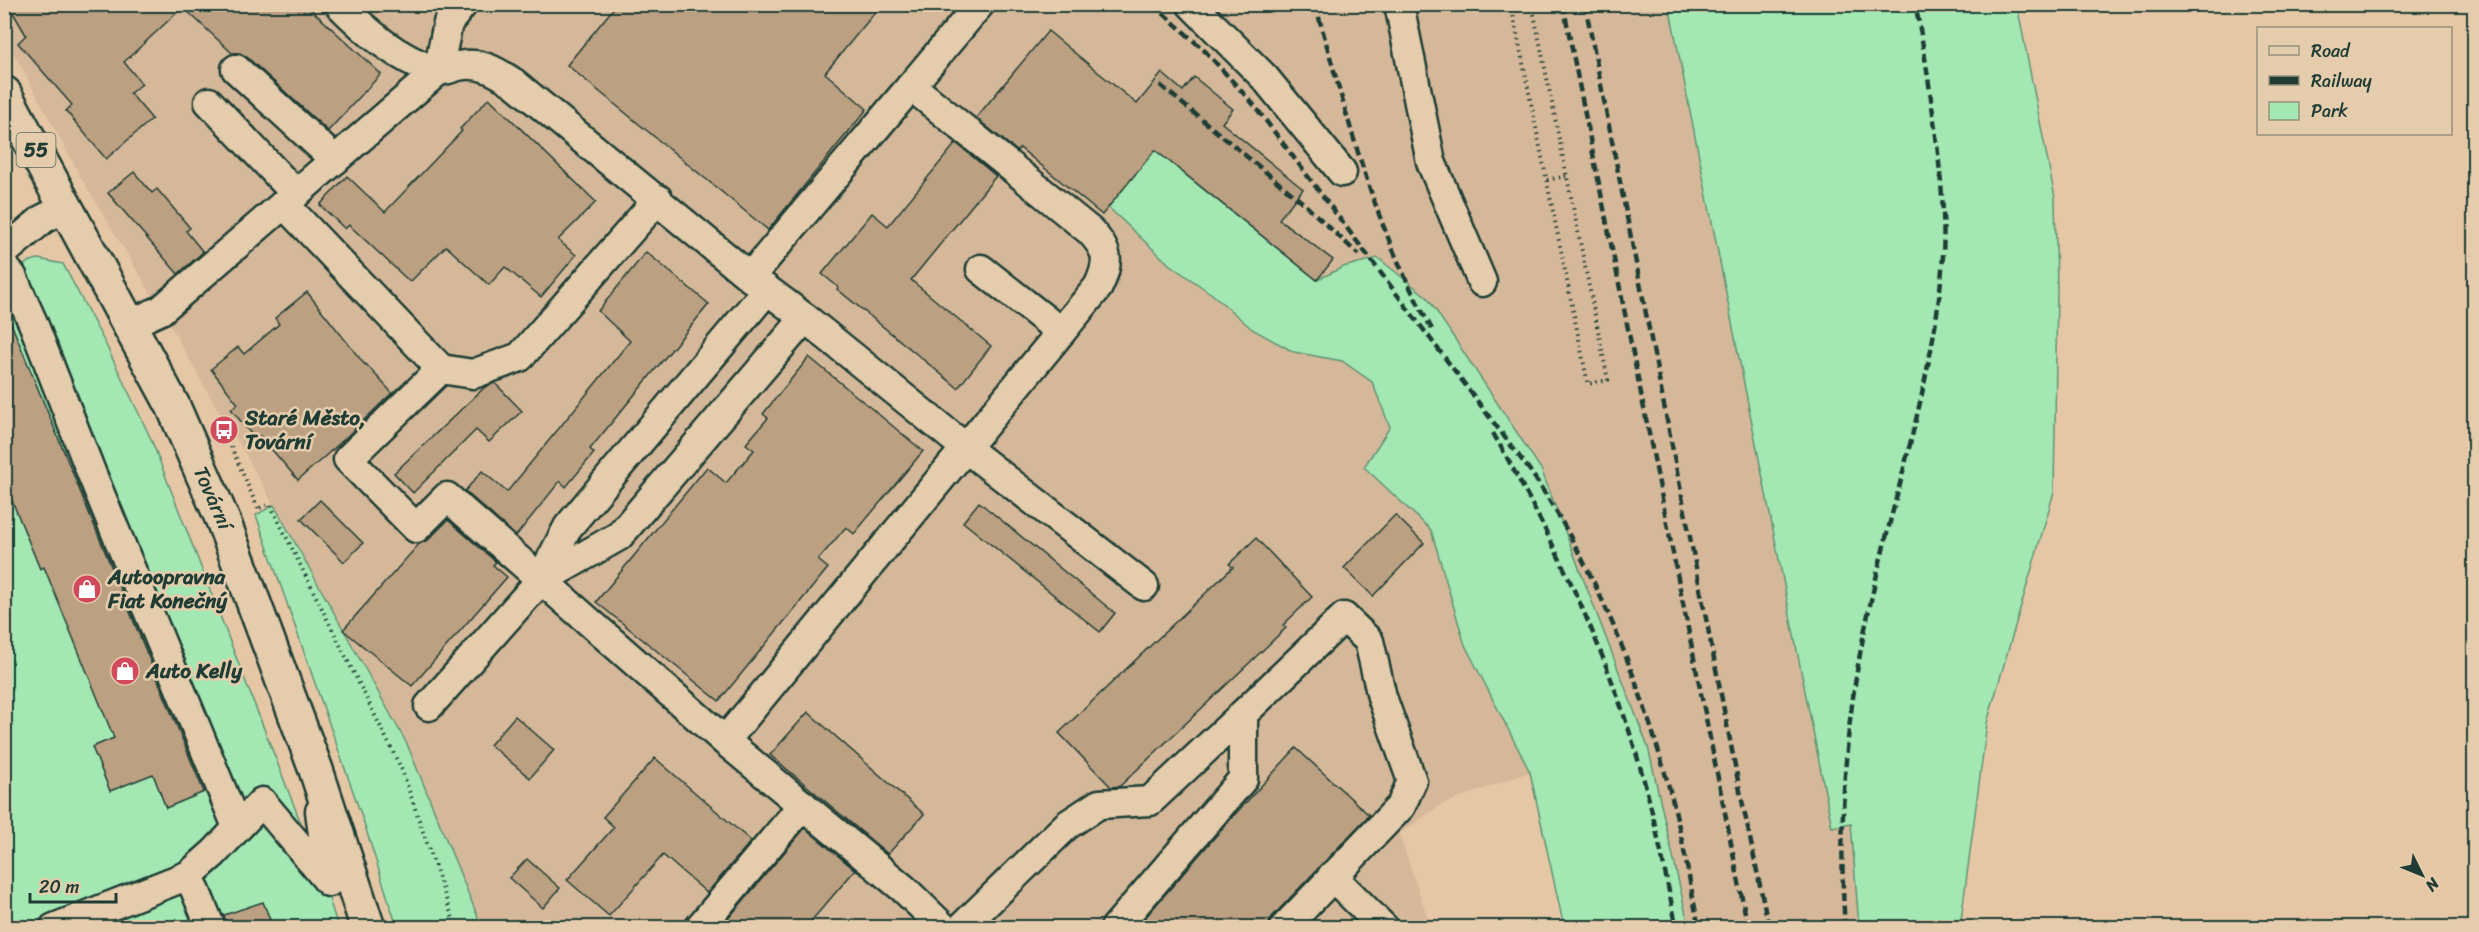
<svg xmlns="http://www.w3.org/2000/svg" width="2479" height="932" viewBox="0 0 2479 932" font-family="Sriracha,sans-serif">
	<rect width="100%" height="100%" fill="#e5c7a6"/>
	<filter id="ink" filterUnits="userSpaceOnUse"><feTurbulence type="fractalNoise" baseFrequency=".0167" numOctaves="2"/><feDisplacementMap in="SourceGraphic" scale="12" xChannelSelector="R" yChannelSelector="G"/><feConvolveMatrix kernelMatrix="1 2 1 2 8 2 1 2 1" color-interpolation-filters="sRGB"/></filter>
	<g filter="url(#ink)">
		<path fill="#d5b899" d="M4,5h1665l163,822 19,-4 8,104h-295l-35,-155 -88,33 -42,29 32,93h-949l-75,-183 -177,-317 -4,-2 -52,-93 -92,-153 -77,-142z"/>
		<g fill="#a3e8b3" stroke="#619274" stroke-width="1.5">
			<path d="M1669,5h348l38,193 2,91 -3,203 -67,231 -26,197v7h-102l-8,-104 -19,4z"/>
			<path d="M1170,131l7,37 140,112 26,-13 35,-9 49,39 114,172 107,278 41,180h-125l-34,-155 -65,-127 -34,-115 -67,-63 26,-40 -18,-45 -30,-21 -48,-9 -42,-23 -40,-35 -42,-29 -62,-58z"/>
			<path d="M38,259l25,5 43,81 45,94 172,441 15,47h-65l-11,-24 -70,24h-187v-646l23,-19z"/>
			<path d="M274,505l133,239 75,183h-85l-34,-107 -107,-305z"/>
		</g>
		<g fill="#bca082" stroke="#1f3d34" stroke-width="1.5">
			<path d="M8,4h297l76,70 -53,57 -81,-74 -7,-4h-8l-49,-46 -59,55 18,22 -12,9 22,26 -46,40 -40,-48 6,-6 -54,-62 8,-8z"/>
			<path d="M617,4h265l-57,69 42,36 -99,121 -201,-165z"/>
			<path d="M1048,31l89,73 25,-31 21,18 11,-14 39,32 -11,14 81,66 -24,30 54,41 -16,20 -162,-130 -53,65 -82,-67 -3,3 -41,-33z"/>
			<path d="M489,98l107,104 -38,38 18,15 -35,42 -36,-30 -16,18 -43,-39 -36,36 -61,-57 -4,4 -25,-24 27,-29 38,36 77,-81 -2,-2z"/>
			<path d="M956,143l40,33 -85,104 80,66 -33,42 -121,-99 1,-2 -16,-13 50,-61 16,13z"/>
			<path d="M134,172l18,21 5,-4 33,39 -4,3 17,21 -25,22 -70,-81z"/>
			<path d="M646,252l63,52 -119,145 4,4 -28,34 -6,-6 -44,55 -51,-45 17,-20 25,21 123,-151 -32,-30z"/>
			<path d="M307,292l58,73 1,-1 26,29 -52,50 -42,37 -38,-44 -5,3 -24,-30 7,-5 -27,-35 27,-22 6,7 35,-30 -4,-6z"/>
			<path d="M4,306l200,486 -38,16 -13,-34 -43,17 -18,-44 22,-9 -70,-171 -4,2 -36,-88z"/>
			<path d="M809,357l114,94 -69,83 -8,-7 -28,33 10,8 -109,133 -123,-99 111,-135 19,16 28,-33 -8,-6 22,-26 -5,-4z"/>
			<path d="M495,383l27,28 -33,31 -13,-12 -63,63 -19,-20 91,-86z"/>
			<path d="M320,500l43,43 -19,19 -43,-43z"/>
			<path d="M979,502l136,111 -15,19 -137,-110z"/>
			<path d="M1395,515l29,28 -51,53 -29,-28z"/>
			<path d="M448,520l48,42 -3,3 14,12 -95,109 -69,-56 76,-86 9,-4z"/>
			<path d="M1256,538l56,59 -29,28 3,3 -166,158 -9,1 -52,-54 174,-166 -4,-3z"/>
			<path d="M808,712l116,102 -36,40 -118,-99z"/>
			<path d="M515,716l39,34 -24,28 -40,-33z"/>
			<path d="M1296,748l73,67 -97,102 -5,10h-130l90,-104z"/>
			<path d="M655,758l96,83 -44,52 -44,-38 -54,61 -42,-36 47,-53 -11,-10z"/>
			<path d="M805,828l50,42 -49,57h-85z"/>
			<path d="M527,859l33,29 -17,20 -34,-30z"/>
			<path d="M263,902l10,25h-46l-3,-12z"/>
		</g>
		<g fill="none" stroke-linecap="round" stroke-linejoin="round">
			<g stroke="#1f3d34" stroke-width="33">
				<g id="minor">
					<path d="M339,4c27,27 58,55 96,66 7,2 16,-2 23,-4 22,-5 38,5 56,17l236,194 55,41 162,131 177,137"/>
					<path d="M1191,4l74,74 77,94"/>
					<path d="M1399,4l32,158 51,120"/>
					<path d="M236,69l99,91"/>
					<path d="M911,86l69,-82"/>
					<path d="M209,102l87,92"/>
					<path d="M284,204l157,165 -93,90 68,69 31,-31 278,244 179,148 40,39"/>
					<path d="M4,252l39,-33 24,-12"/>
					<path d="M4,267l8,9 21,47 58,149 146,355"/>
					<path d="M981,269l80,63"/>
					<path d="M130,324l31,-14 277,-239 10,-48 15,-19"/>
					<path d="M441,369l32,5 47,-17 138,-158"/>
					<path d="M540,581l28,-54 199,-237"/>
					<path d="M429,706l111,-125 79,-45 186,-218"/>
					<path d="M725,741l373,-454c12,-25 11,-36 -8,-56l-179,-145 -161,191"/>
					<path d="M189,875l22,53"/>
					<path d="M1332,876l52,52"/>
					<path d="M54,928l135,-53 25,-22 48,-51 67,80 -9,-71"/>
					<path d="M699,928l104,-123"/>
					<path d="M961,928l106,-103 32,-21 51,-3 93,-87"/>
					<path d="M1115,928l128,-149v-65l101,-97 25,24 13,56 30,84 -11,25 -117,122"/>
				</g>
			</g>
			<g stroke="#1f3d34" stroke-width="38">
				<g id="major">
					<path id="s1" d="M4,93l169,313 51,117 92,247 52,158"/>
				</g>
			</g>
			<g stroke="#1f3d34" stroke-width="4" stroke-dasharray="1.5 4.5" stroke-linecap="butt">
				<path d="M1511,4l77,380 20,-4 -76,-376"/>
				<path d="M1547,180l20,-4"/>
				<path d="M224,430l34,79"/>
				<path d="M260,508l10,-4 132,266 54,158"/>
			</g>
			<use href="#minor" stroke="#e4ccac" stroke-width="28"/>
			<use href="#major" stroke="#e4ccac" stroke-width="33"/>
			<g stroke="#1f3d34" stroke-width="4.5" stroke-dasharray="9 4.5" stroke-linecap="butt">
				<path d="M1153,4l53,48 48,53 277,367c67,100 109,209 141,326 11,42 18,86 27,130"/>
				<path d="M1315,4c32,110 59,225 117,325"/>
				<path d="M1563,4l185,924"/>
				<path d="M1585,4l155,787 29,137"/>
				<path d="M1160,85l142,117 57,53"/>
				<path d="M1493,433c68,119 127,245 159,379 9,38 16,77 25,116"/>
				<path d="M1845,928c-7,-104 0,-208 22,-309 25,-121 68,-239 76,-363 2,-37 -2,-75 -6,-112 -6,-47 -12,-93 -22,-140"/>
			</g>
		</g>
	</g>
	<defs>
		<g id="bus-disc" transform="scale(1.5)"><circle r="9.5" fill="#d1495b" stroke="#e4ccac"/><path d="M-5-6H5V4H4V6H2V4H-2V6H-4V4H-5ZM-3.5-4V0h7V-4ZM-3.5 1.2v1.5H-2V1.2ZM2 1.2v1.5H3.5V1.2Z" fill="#fff"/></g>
		<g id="shop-disc" transform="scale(1.5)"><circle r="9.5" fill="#d1495b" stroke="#e4ccac"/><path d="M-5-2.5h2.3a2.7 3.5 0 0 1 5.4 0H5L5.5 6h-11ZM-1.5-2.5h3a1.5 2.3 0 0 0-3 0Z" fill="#fff"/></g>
	</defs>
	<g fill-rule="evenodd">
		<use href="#bus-disc" x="224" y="430"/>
		<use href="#shop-disc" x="87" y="589"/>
		<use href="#shop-disc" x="125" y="671"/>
	</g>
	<g text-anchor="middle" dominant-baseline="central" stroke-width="5" stroke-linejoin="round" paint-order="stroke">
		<rect fill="#e4ccac" stroke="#5a6858" stroke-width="1.5" x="16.5" y="133" width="39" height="34" rx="4.5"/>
		<g font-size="20" font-weight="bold" fill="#1f3d34">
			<text x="36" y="150">55</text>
		</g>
		<g font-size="21" font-weight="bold" fill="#1f3d34" stroke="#e4ccac" text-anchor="start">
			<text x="245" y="418">Staré Město,<tspan x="245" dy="24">Tovární</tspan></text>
			<text x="108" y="577">Autoopravna<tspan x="108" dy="24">Fiat Konečný</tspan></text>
			<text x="146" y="671">Auto Kelly</text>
		</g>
		<g font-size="21" fill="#1f3d34" stroke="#e4ccac">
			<text stroke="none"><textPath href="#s1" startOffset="456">Tovární</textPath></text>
		</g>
	</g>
	<rect width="2479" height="932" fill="none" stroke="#e4ccac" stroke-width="24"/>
	<rect x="12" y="12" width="2455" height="908" fill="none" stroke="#1f3d34" stroke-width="2" filter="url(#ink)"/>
	<rect x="2257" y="27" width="195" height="108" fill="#e4ccac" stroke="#95937c" stroke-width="1.5"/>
	<rect x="2269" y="46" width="30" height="9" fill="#e4ccac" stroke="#95937c" stroke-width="1.5"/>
	<text x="2311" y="57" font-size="18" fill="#1f3d34">Road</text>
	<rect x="2269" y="76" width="30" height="9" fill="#1f3d34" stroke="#95937c" stroke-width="1.5"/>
	<text x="2311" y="87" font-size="18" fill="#1f3d34">Railway</text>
	<rect x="2269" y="102" width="30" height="18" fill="#a3e8b3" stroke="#95937c" stroke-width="1.5"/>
	<text x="2311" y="117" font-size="18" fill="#1f3d34">Park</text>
	<g transform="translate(2422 875) rotate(133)" stroke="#e4ccac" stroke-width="4.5" paint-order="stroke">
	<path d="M0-4.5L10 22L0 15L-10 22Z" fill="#1f3d34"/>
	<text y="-9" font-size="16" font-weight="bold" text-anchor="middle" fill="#1f3d34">N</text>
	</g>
	<path d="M30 893v9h86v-9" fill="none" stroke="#1f3d34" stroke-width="3"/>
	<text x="39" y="893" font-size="18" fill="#1f3d34" stroke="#e4ccac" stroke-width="4.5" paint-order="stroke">20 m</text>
</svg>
